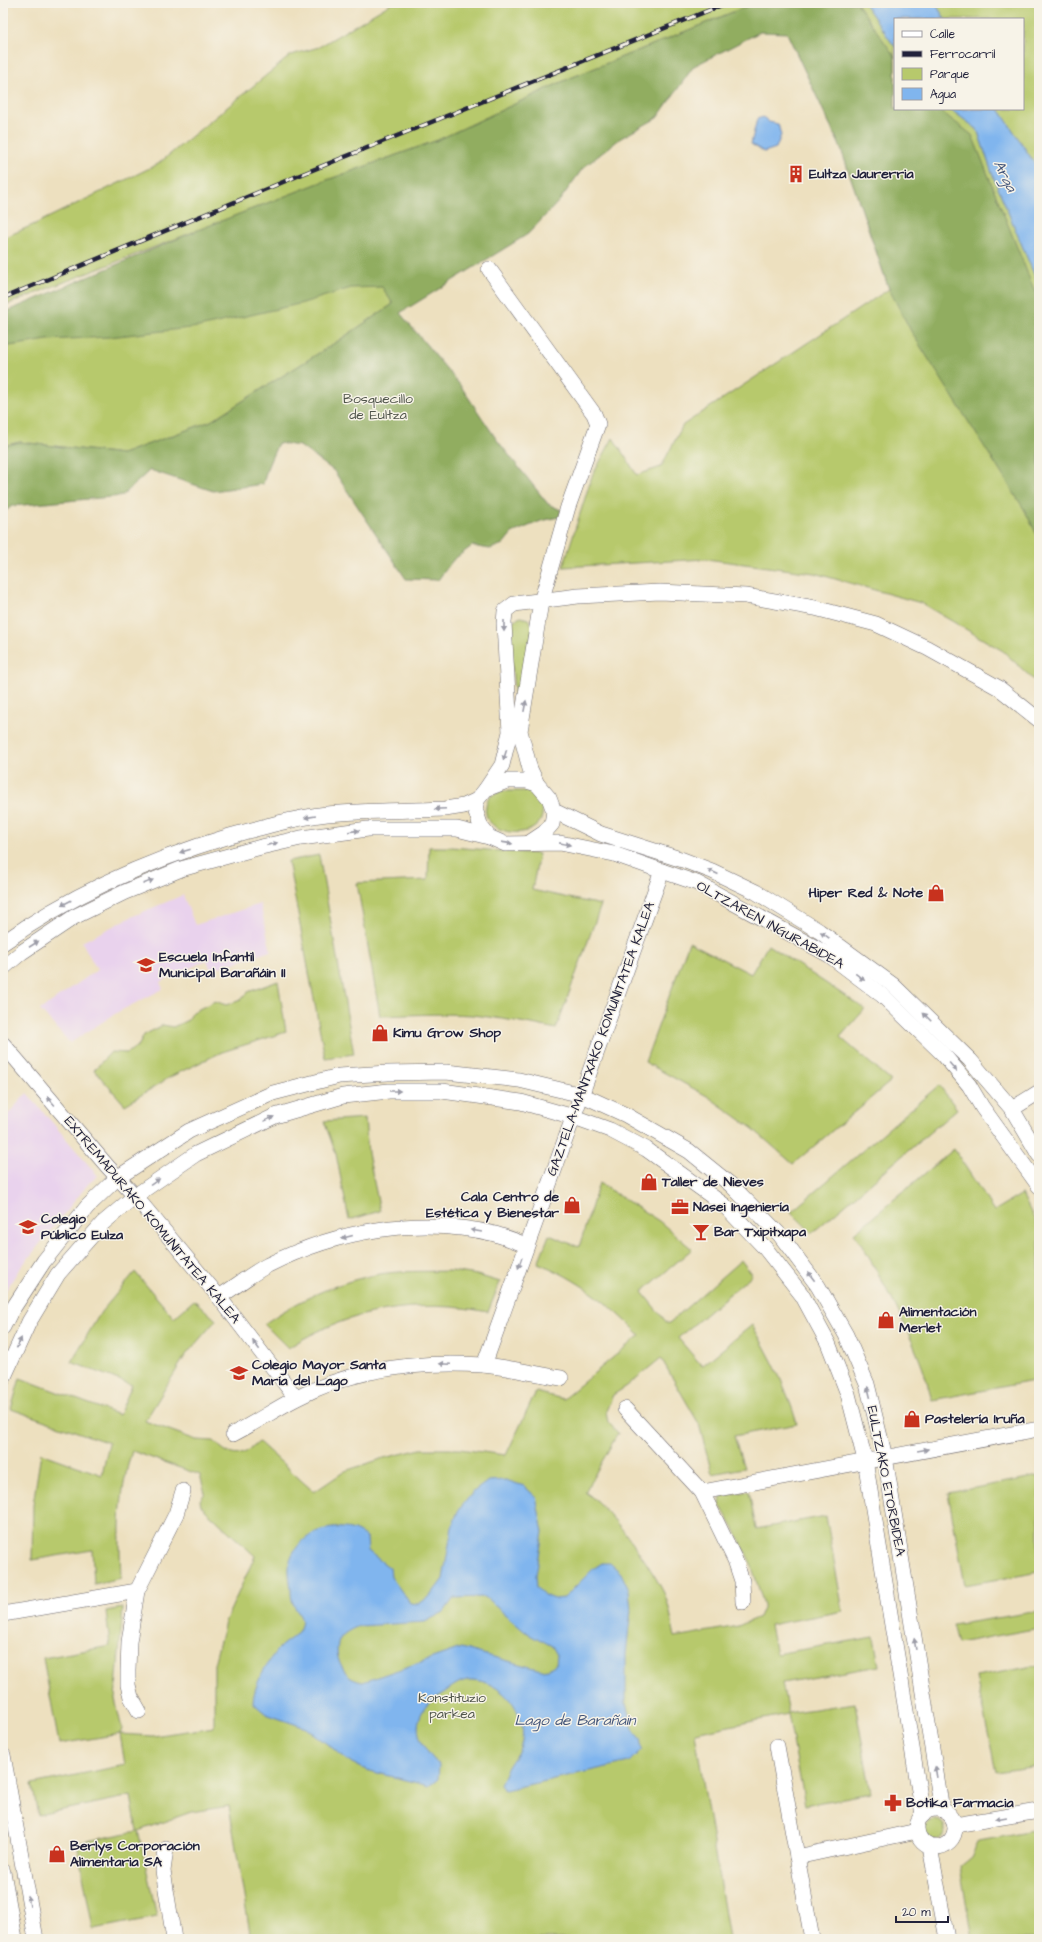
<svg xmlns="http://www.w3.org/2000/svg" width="1042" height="1942" viewBox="0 0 1042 1942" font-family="'Architects Daughter',sans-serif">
	<rect width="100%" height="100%" fill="#f7f3e8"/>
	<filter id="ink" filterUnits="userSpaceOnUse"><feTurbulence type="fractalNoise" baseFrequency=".025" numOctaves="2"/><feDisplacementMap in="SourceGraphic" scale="8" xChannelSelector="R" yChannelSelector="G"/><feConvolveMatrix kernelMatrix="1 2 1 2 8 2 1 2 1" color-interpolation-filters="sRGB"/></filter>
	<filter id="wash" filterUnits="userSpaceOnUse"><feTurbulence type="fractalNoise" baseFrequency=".012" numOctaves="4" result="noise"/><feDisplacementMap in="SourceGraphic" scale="16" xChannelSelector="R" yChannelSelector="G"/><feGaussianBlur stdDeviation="0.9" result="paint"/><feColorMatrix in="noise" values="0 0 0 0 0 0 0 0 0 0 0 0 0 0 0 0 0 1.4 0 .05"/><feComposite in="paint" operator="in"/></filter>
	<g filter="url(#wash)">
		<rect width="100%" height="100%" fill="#ede0bf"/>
		<g fill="#e9d2ed">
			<path d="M183,895l12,30 65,-21 11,47 -60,19 -4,-10 -47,22 3,7 -45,23 -48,31 -30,-33 57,-40 -15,-28 49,-25z"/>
			<path d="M27,1093l71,83 -9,7 -71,88 -15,24v-175z"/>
		</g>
		<g fill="#b7c96c" stroke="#6c7654">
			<path d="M392,3h363l-187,76 -130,61 -119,43 -316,123v-68l30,-13 125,-61 133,-109 28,-8z"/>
			<path d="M773,3h91l31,44v62h55l27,20 16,47 46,110v399l-36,-34 -82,-48 -107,-30 -108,-14 -143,8 29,-91 21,-38 24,37 24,-8 22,-42 206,-136 -49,-143z"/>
			<path d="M935,3h104v167l-40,-61h24v-90h-78z"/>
			<path d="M352,286h31l10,18 -55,37 -127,80 -89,33 -102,-12 -17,4v-100z"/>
			<path d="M521,617l7,2 5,8 -16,93 -9,-95 6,-5z"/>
			<path d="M502,791h24l12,5c26,52 -74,45 -48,0z"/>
			<path d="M429,847h22l88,7 -7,36 69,15 -45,124c-28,-6 -55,-11 -84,-14 -30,-2 -61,0 -92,1l-23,-133 71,-3z"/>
			<path d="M319,855l35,199 -29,4 -37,-197z"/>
			<path d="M689,942l62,32 17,-29 97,64 -25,28 51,44 -98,83 -41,-36 -45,-32 -62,-34z"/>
			<path d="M278,981l8,51 -64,20 -50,24 -47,29 -31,-35 17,-18 16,1 12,-8 5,-10 19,-10 10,2 15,-7 5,-8 22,-11 11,4 15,-5 7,-8z"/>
			<path d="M939,1085l18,24 -145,124 -21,-21z"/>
			<path d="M365,1118l3,35 12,58 -31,9 -13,-66 -12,-33z"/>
			<path d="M954,1149l40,62 28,-17 17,35v151l-107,20c-4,-15 -8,-30 -14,-44 -17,-43 -39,-83 -64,-123z"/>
			<path d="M599,1183l60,38 33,28 -50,43 26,32 73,-64 11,15 -74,63 24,28 50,-41c19,32 35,63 45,99l-63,12 10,32 -32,6 -13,-50 -38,-66 -34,28 -14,9 -7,16 2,11 10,11 -33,59c26,17 66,74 80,103 5,13 7,29 10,42l63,-11 21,-9 5,-12 -13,-41 -13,-28 -18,-31 1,-9 28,-5 7,38 70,-13 17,95 -73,14 6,29 98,-17 5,29 -97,17 6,30 67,-10 16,90 -66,12 -17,-91 -93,19 34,206h-478l-22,-133 -38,6 -53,19 19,86 -64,12 -16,-86 60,-12 -6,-35 -93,19 -6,-31 93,-19 -5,-31 -61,10 -16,-86 67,-12 -4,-35 17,-3 -8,91 7,30 -2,5 33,2 61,-9v-63l11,-42 30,-66 -54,-50 -1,-6 5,-7 -5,-18 -68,-24c-14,44 -13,81 -11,127l-27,6 -2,-34 -60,10 1,-56 8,-51 61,22 7,-32 -98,-34 9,-31 99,37 13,-30 -61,-23 30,-50 34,-40 39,46 20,-18 22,20 -31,36 -40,65 51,19 18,1c18,18 26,18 45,1l55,50 31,-21 39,-13 37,-9h38l47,6 30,-63 27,7 77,-64c-30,-31 -62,-56 -102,-72l11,-28 30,12z"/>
			<path d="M451,1271l26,4 23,7 -12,30c-69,-14 -142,-2 -200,36l-24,-24c33,-23 70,-41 111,-49 24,-5 51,-3 76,-4z"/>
			<path d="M1039,1476v96l-74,13 -17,-92z"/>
			<path d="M1039,1611v17l-81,15 -5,-18z"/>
			<path d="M1039,1665v101l-43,6 -20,-95z"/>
			<circle cx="935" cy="1830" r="10"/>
			<path d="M1039,1830v109h-67l-12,-73 11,-9 8,-16z"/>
		</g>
		<path fill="#91ad60" stroke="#5a684e" d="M755,3h102l38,54v52h43l34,26 67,167v237l-15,-30 -112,-176 -23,-44 -49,-143 -53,-113 -27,-1 -66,34 -37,52 -36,20 -38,30 -23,32 -32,34 -128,79 60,72 37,55 51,64 13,6 -2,7 -18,4 -29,12 -9,11 -13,5 -18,-3 -19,14 -15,20 -32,-1 -72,-108 -34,-25 -22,-3 -10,23 -5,18 -50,7 -63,-21 -28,26 -110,10 -9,7v-67l17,-4 102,12 89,-33 127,-80 55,-37 -11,-17 -31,1 -48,15 -104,24 -90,10 -61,3 -45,7v-34l195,-83 121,-47 119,-43 130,-61z"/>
		<g fill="#80b5ee" stroke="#516c94" fill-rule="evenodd">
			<path d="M864,3h71l10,16h-50v28z"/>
			<path d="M950,109h49l40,61v116l-46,-110 -16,-47z"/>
			<path d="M763,117l6,5 9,2 3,11 -5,13 -12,4 -13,-8 6,-25z"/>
			<path d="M506,1480l18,6 12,11 7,35 -7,43 1,12 7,8 11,4 9,-1 29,-29 9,-6h8l11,10 8,17 2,20 -5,44v50l7,25 7,10 2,10 -13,13 -124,28 -5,-6c3,-6 5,-12 8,-17 5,-9 12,-15 14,-26 5,-29 -21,-60 -50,-61 -10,-1 -19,6 -27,12 -5,3 -11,6 -15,10 -22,22 -10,44 9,63l-1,14 -9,7 -63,-16 -14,-7 -46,-35 -40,-14 -13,-11c0,-16 15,-43 25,-54 7,-8 21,-13 23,-24 3,-8 -6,-15 -8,-22 -2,-4 -2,-11 -2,-15 -2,-11 -4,-23 1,-33 8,-16 25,-26 41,-27 14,-1 24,1 34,10l1,13 22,17 1,9 19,26 9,1 12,-9 12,-16 9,-52 6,-16 15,-19 15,-11zM485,1597l39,34 28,15 5,9 -1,9 -8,5 -7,1 -80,-22 -98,34c-4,-2 -9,-3 -12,-5 -11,-7 -17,-24 -12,-36 3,-8 13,-12 20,-15l66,-4 19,-10 10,-14z"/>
		</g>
	</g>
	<g filter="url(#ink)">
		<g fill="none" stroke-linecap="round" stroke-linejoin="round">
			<g stroke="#696469" stroke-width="16">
				<g id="minor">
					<path d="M489,269l105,145 4,10 -30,83 -27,95 -21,129 10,38 7,15 12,14 5,13 -2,13 -8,9 -15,10"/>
					<path d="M537,784l-10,-3h-20l-21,8 -9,11 -2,9 6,18 8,10 16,7 55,-1 54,11 48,17 35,12 132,72 54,41 60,58 26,31 13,22 57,79"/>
					<path d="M486,789l16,-24 8,-33 -6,-109 1,-12 9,-7 64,-8 82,-4 86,4 69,12 61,16 51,24 72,40 40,32"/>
					<path d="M554,811l47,23 82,26 29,11 44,21 63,39 74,54 77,75 42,49 27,46"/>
					<path d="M3,943c68,-49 147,-83 227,-107 32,-9 64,-18 97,-22 39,-4 79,-3 118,-5l19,-3 13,-6"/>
					<path d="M3,968l19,-16 52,-35 51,-25 56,-23 80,-22 40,-9 67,-9h89l32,8"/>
					<path d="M3,1044l105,123 27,29 84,101 77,101"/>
					<path d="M1012,1109l27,-17"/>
					<path d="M219,1297c16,-10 32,-23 49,-32 70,-35 150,-49 227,-31 10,3 21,7 31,11"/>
					<path d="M3,1327l7,-14 34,-52 43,-54 30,-29 72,-47 84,-38 66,-17 49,-3 58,-1 73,8 63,15 44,20 63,36 42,34 49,50 38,51 28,49 21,49 18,73 57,353"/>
					<path d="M484,1365l178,-494"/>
					<path d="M3,1379l26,-57 29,-48 45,-51 32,-27 61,-42 79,-38 68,-20 46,-5h53l79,11 53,15 36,13 36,19 78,56 41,43 37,47 26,48 20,51 17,66 58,355"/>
					<path d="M625,1409l77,83 33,68 7,21 1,21"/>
					<path d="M233,1434c22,-11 42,-25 64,-36 57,-30 122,-37 186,-33 25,2 52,9 78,13"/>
					<path d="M702,1492l337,-63"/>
					<path d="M3,1614l134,-23"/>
					<path d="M139,1711l-8,-14 -3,-12v-15l1,-28 8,-51 39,-77 7,-23"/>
					<path d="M777,1746l35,193"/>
					<path d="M3,1755l33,184"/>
					<circle cx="936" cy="1828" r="19"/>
					<path d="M955,1825l84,-14"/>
					<path d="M930,1847l17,92"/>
					<path d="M166,1849l-3,22 11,68"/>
					<path d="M797,1857l120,-26"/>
					<path d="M3,1872l12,67"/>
				</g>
			</g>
			<use href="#minor" stroke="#fff" stroke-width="15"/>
			<g stroke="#22223b" stroke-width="4.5">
				<path id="rail" d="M3,298l297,-123 427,-172"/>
			</g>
			<use href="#rail" stroke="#f7f3e8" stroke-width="3" stroke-dasharray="9" stroke-linecap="butt"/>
		</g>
		<defs><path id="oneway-solid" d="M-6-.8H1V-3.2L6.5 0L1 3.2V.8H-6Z"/></defs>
		<g fill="#9c9ca7">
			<use href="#oneway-solid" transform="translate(504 626) rotate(90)"/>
			<use href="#oneway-solid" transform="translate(525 706) rotate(-79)"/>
			<use href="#oneway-solid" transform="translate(505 755) rotate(106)"/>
			<use href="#oneway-solid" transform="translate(440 809) rotate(177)"/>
			<use href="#oneway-solid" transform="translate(310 817) rotate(171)"/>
			<use href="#oneway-solid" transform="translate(354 831) rotate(-7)"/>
			<use href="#oneway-solid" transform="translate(507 843) rotate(8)"/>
			<use href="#oneway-solid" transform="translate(272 844) rotate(-13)"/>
			<use href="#oneway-solid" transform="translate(565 844) rotate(11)"/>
			<use href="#oneway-solid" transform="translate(185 851) rotate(162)"/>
			<use href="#oneway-solid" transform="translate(713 872) rotate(-156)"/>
			<use href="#oneway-solid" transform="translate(148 882) rotate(-22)"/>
			<use href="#oneway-solid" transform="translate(66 903) rotate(153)"/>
			<use href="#oneway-solid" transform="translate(825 935) rotate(-144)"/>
			<use href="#oneway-solid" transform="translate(34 944) rotate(-33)"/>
			<use href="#oneway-solid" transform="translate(860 977) rotate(37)"/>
			<use href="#oneway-solid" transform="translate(927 1017) rotate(-135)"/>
			<use href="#oneway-solid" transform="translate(953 1067) rotate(50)"/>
			<use href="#oneway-solid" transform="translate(395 1091)"/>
			<use href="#oneway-solid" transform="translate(51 1101) rotate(-130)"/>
			<use href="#oneway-solid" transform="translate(269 1119) rotate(-25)"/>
			<use href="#oneway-solid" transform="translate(155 1182) rotate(-35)"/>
			<use href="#oneway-solid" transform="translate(476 1231) rotate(-170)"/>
			<use href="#oneway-solid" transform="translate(347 1237) rotate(166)"/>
			<use href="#oneway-solid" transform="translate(520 1263) rotate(109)"/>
			<use href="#oneway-solid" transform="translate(811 1276) rotate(-127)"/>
			<use href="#oneway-solid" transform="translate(19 1343) rotate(-65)"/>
			<use href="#oneway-solid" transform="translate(256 1345) rotate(-127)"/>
			<use href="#oneway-solid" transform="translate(445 1364) rotate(-178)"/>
			<use href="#oneway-solid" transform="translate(869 1392) rotate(-104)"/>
			<use href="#oneway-solid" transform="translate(923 1450) rotate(-10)"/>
			<use href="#oneway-solid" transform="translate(915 1644) rotate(-99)"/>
			<use href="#oneway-solid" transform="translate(936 1772) rotate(-99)"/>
			<use href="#oneway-solid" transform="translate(1001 1818) rotate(170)"/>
			<use href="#oneway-solid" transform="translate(29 1901) rotate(-100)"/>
		</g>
	</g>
	<defs>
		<g id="building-bare" transform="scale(1.38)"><path d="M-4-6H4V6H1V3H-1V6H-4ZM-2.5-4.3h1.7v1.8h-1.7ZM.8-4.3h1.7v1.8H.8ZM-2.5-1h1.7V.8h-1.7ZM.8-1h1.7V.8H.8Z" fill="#c8321e" stroke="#f7f3e8" stroke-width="2.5" paint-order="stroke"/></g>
		<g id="shop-bare" transform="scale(1.38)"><path d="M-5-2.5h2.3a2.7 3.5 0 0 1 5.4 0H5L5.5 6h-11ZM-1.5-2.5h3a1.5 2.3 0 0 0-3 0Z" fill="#c8321e" stroke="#f7f3e8" stroke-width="2.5" paint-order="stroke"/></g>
		<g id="school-bare" transform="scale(1.38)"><path d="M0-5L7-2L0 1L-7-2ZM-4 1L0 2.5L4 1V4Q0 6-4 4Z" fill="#c8321e" stroke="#f7f3e8" stroke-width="2.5" paint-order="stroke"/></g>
		<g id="office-bare" transform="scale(1.38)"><path d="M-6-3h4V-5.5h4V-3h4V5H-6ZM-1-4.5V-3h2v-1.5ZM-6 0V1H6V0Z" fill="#c8321e" stroke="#f7f3e8" stroke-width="2.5" paint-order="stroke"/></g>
		<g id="bar-bare" transform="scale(1.38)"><path d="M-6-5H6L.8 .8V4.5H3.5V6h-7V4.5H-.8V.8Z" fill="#c8321e" stroke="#f7f3e8" stroke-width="2.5" paint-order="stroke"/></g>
		<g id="pharmacy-bare" transform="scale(1.38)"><path d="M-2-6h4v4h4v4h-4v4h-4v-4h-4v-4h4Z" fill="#c8321e" stroke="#f7f3e8" stroke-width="2.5" paint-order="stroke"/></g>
	</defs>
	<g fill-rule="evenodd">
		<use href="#building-bare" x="796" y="174"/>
		<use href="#shop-bare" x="936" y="893"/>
		<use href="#school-bare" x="146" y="965"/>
		<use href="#shop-bare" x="380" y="1033"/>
		<use href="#shop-bare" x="649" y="1182"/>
		<use href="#shop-bare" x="572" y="1205"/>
		<use href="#office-bare" x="680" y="1207"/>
		<use href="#school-bare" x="28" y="1227"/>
		<use href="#bar-bare" x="701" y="1232"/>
		<use href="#shop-bare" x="886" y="1320"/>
		<use href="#school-bare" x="239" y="1373"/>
		<use href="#shop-bare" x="912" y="1419"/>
		<use href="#pharmacy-bare" x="893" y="1803"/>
		<use href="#shop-bare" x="57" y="1854"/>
	</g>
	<g text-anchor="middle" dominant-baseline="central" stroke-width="3" stroke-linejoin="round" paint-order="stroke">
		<g font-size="14" font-weight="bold" fill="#22223b" stroke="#f7f3e8" text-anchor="start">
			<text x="809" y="174">Eultza Jaurerria</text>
			<text x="923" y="893" text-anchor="end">Hiper Red &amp; Note</text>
			<text x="159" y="957">Escuela Infantil<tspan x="159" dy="16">Municipal Barañáin II</tspan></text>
			<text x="393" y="1033">Kimu Grow Shop</text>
			<text x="662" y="1182">Taller de Nieves</text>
			<text x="559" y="1197" text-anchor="end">Cala Centro de<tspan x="559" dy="16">Estética y Bienestar</tspan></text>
			<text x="693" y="1207">Nasei Ingeniería</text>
			<text x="41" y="1219">Colegio<tspan x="41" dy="16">Público Eulza</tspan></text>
			<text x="714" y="1232">Bar Txipitxapa</text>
			<text x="899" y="1312">Alimentación<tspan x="899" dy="16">Merlet</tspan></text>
			<text x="252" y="1365">Colegio Mayor Santa<tspan x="252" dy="16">María del Lago</tspan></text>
			<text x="925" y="1419">Pastelería Iruña</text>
			<text x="906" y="1803">Botika Farmacia</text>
			<text x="70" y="1846">Berlys Corporación<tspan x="70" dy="16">Alimentaria SA</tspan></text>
		</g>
		<g font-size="14" fill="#4f544a" stroke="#f7f3e8">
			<text x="378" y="399">Bosquecillo<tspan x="378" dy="16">de Eultza</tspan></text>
			<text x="452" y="1698">Konstituzio<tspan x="452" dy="16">parkea</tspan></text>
		</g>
		<g font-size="14" fill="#22223b" stroke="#f7f3e8">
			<text transform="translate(770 925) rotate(29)">OLTZAREN INGURABIDEA</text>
			<text transform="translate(601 1039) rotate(-70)">GAZTELA-MANTXAKO KOMUNITATEA KALEA</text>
			<text transform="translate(152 1220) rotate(50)">EXTREMADURAKO KOMUNITATEA KALEA</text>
			<text transform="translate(886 1481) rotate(79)">EULTZAKO ETORBIDEA</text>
		</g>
		<g font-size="15" font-style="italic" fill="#43557a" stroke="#f7f3e8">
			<text transform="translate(1005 176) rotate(63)">Arga</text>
			<text x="575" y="1720">Lago de Barañain</text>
		</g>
	</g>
	<rect width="1042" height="1942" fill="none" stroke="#f7f3e8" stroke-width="16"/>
	<rect x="894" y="18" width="130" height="92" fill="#f7f3e8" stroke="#a29fa3"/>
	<rect x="902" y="31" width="20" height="6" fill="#ffffff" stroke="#a29fa3"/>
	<text x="930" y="38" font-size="12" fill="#22223b">Calle</text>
	<rect x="902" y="51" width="20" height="6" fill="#22223b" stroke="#a29fa3"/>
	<text x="930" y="58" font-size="12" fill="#22223b">Ferrocarril</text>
	<rect x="902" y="68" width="20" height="12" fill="#b7c96c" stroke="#a29fa3"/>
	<text x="930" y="78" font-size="12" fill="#22223b">Parque</text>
	<rect x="902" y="88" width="20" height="12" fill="#80b5ee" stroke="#a29fa3"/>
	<text x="930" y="98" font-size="12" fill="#22223b">Agua</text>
	<path d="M896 1916v6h52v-6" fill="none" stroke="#22223b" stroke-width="2"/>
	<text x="902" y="1916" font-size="12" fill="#22223b" stroke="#f7f3e8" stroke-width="3" paint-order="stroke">20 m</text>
</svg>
